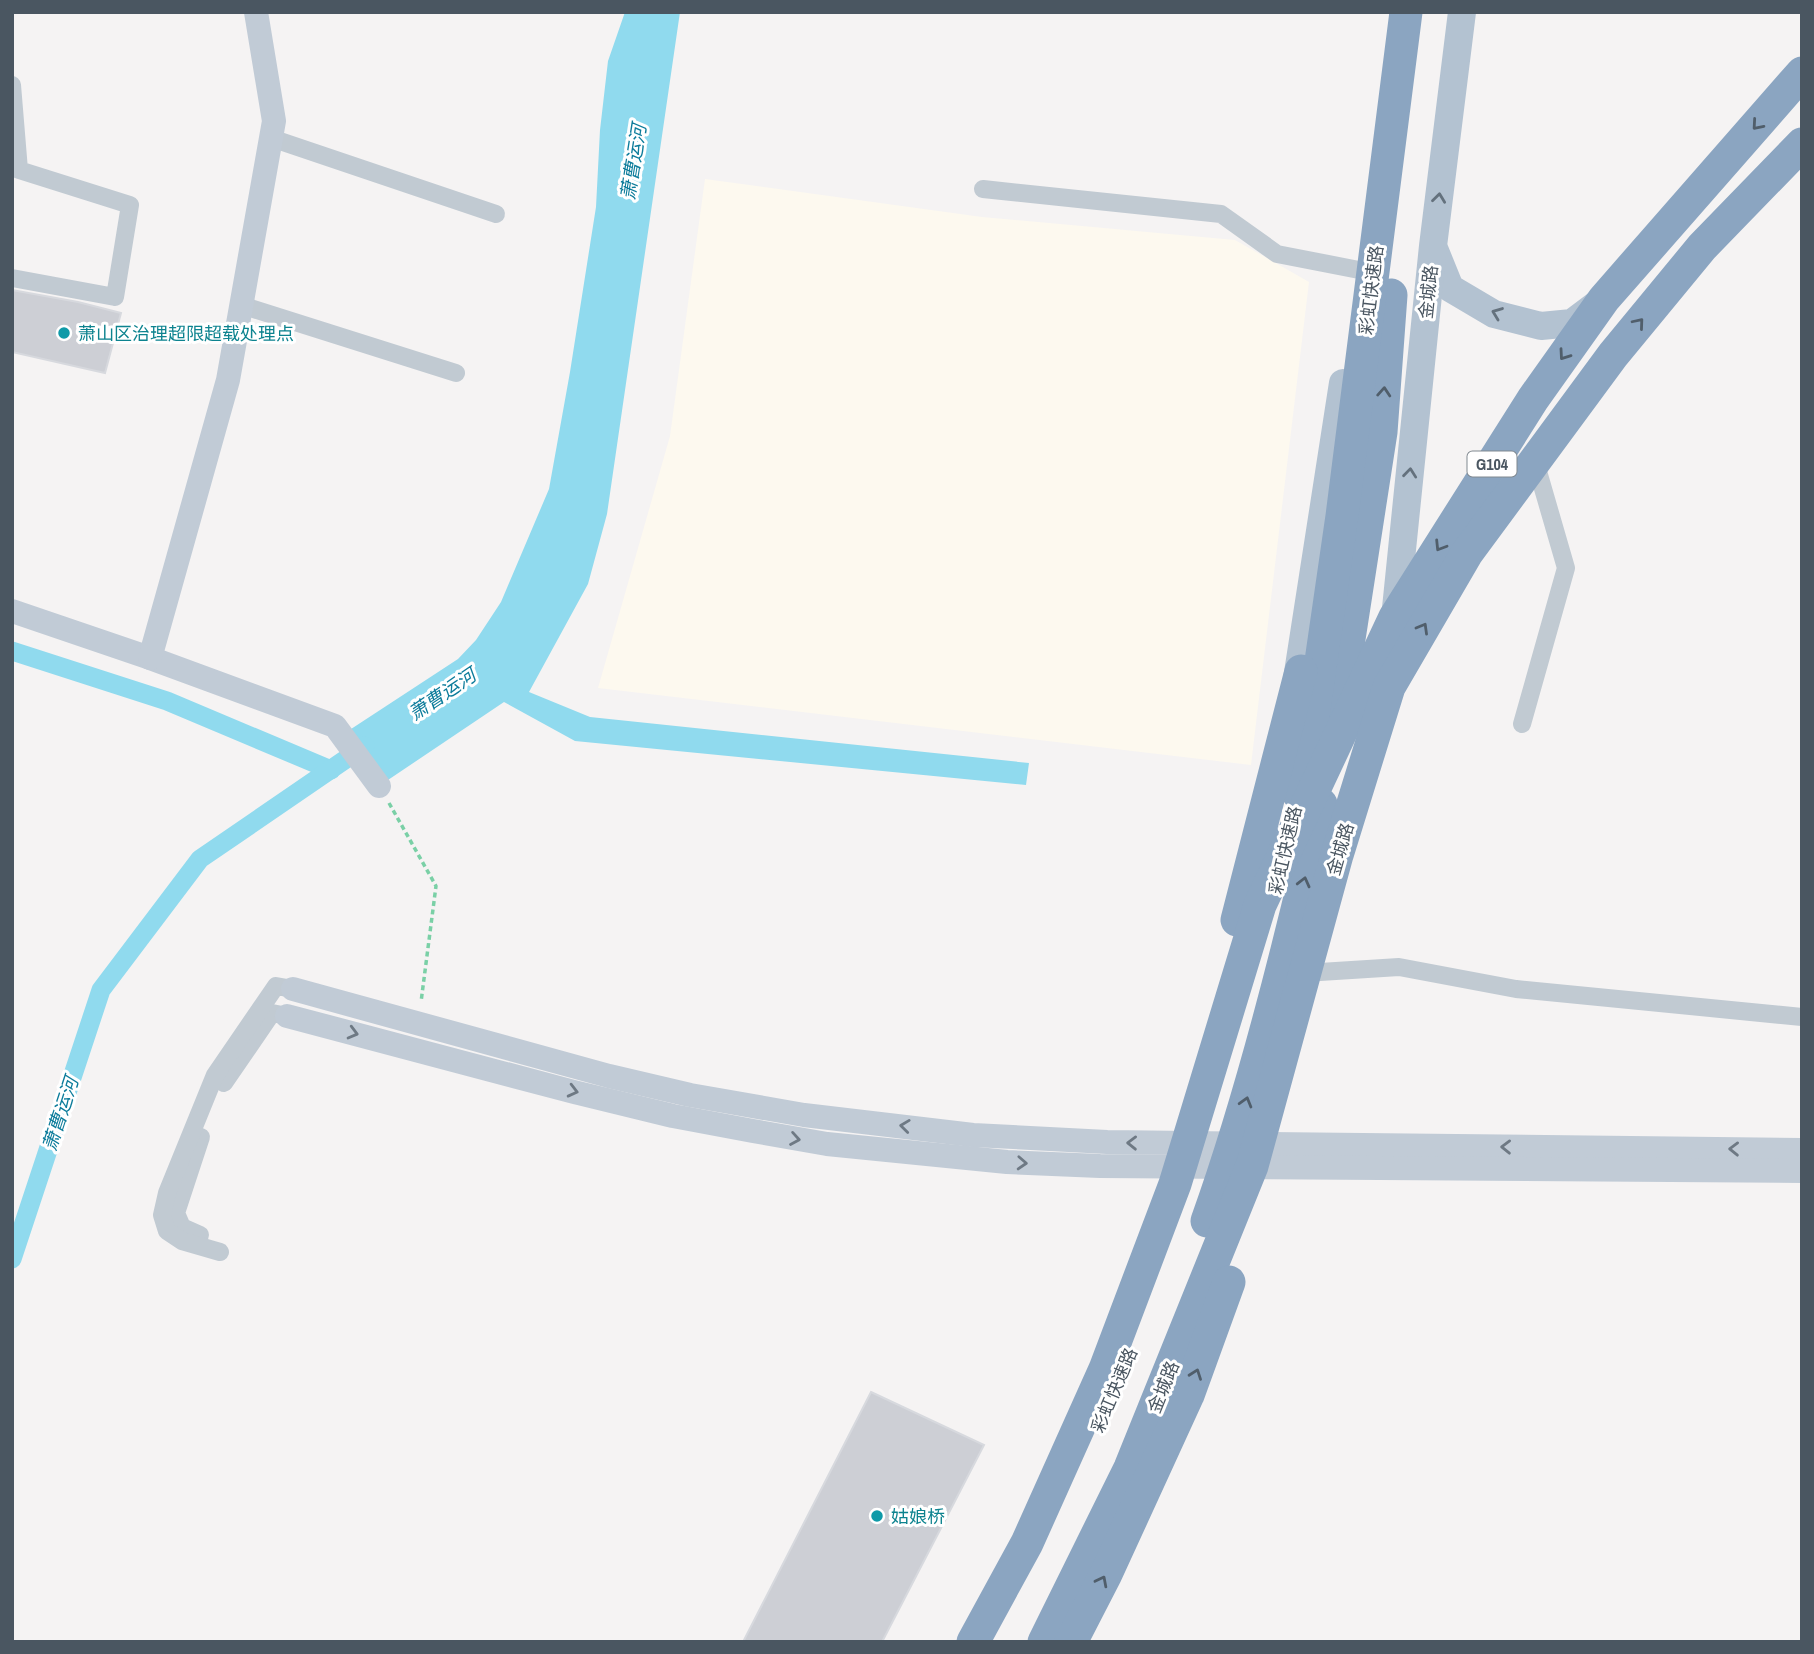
<svg xmlns="http://www.w3.org/2000/svg" width="1814" height="1654" viewBox="0 0 1814 1654" font-family="'Archivo Narrow','Noto Sans SC',sans-serif">
	<rect width="100%" height="100%" fill="#f5f3f3"/>
	<path fill="#fdf9ef" d="M705,179l277,38 253,23 74,42 -58,483 -653,-77 72,-252z"/>
	<path fill="#90daee" d="M625,12h55l-73,502 -19,70 -59,108 61,25 439,46 -3,22 -451,-44 -71,-39 -119,80 -37,-51 110,-72 18,-19 25,-38 48,-113 21,-117 26,-165 4,-77 8,-69z"/>
	<g fill="none" stroke-linecap="round" stroke-linejoin="round">
		<g stroke="#90daee" stroke-width="19">
			<path d="M12,651l155,50 164,69"/>
			<path d="M12,1259l89,-269 99,-131 165,-113"/>
		</g>
	</g>
	<g fill="#cdcfd5" stroke="#d7d9de" stroke-width="2">
		<path d="M12,290l66,12 43,11 -16,60 -93,-21z"/>
		<path d="M871,1392l113,53 -102,197h-139z"/>
	</g>
	<g fill="none" stroke-linecap="round" stroke-linejoin="round">
		<path stroke="#7ad0a6" stroke-width="3.5" stroke-dasharray="5 3.5" stroke-linecap="butt" d="M389,803l47,83 -15,116"/>
		<g stroke="#c1cad2" stroke-width="18">
			<path d="M12,85l7,85 111,35 -15,92 -103,-19"/>
			<path d="M271,138l225,76"/>
			<path d="M983,189l238,25 56,40 82,16"/>
			<path d="M241,305l215,68"/>
			<path d="M1522,724l44,-156 -31,-107"/>
			<path d="M1320,972l79,-5 117,22 286,28"/>
			<path d="M224,1083l48,-70 15,3"/>
			<path d="M200,1235l-18,-8 -6,-14 25,-76"/>
			<path d="M220,1252l-38,-11 -15,-10 -5,-16 5,-22 48,-118 61,-89 17,3"/>
		</g>
		<g stroke="#c1cbd6" stroke-width="24">
			<path d="M12,611l138,47 185,68 44,60"/>
			<path d="M150,658l78,-278 46,-259 -18,-109"/>
			<path d="M293,989l316,87 81,19 114,20 169,20 134,7 695,8"/>
			<path d="M287,1016l287,76 99,24 80,15 74,13 180,18 93,4 702,5"/>
		</g>
		<g stroke="#b3c2d1" stroke-width="28">
			<path d="M1435,251l15,37 44,26 47,12 31,-3 24,-18"/>
			<path d="M1395,618l38,-372 29,-234"/>
			<path d="M1295,692l48,-309"/>
		</g>
		<g stroke="#8ba5c1" stroke-width="33">
			<path d="M1338,710l43,-278 10,-137"/>
			<path d="M1298,793l9,-35 35,-242 64,-504"/>
			<path d="M1237,920l64,-249"/>
			<path d="M1207,1221c32,-89 57,-180 80,-271 12,-49 25,-97 34,-146"/>
			<path d="M973,1642l54,-99 78,-174 70,-185 85,-279 135,-288 138,-218 71,-100 198,-226"/>
			<path d="M1044,1642l86,-174 122,-302 85,-311 52,-168 78,-134 146,-198 89,-108 100,-103"/>
			<path d="M1071,1642l35,-68 82,-179 41,-113"/>
		</g>
	</g>
	<defs><path id="oneway-chevron" d="M-2-3.5L2.5 0L-2 3.5" fill="none" stroke-width="1.6" stroke-linecap="round" stroke-linejoin="round" transform="scale(1.75)"/></defs>
	<g stroke="#505e6b">
		<use href="#oneway-chevron" transform="translate(1757 125) rotate(131)"/>
		<use href="#oneway-chevron" transform="translate(1639 323) rotate(-50)"/>
		<use href="#oneway-chevron" transform="translate(1564 355) rotate(125)"/>
		<use href="#oneway-chevron" transform="translate(1384 392) rotate(-86)"/>
		<use href="#oneway-chevron" transform="translate(1440 546) rotate(122)"/>
		<use href="#oneway-chevron" transform="translate(1423 628) rotate(-60)"/>
		<use href="#oneway-chevron" transform="translate(1304 882) rotate(-76)"/>
		<use href="#oneway-chevron" transform="translate(1246 1102) rotate(-74)"/>
		<use href="#oneway-chevron" transform="translate(1196 1374) rotate(-70)"/>
		<use href="#oneway-chevron" transform="translate(1102 1581) rotate(-63)"/>
	</g>
	<g stroke="#64717d">
		<use href="#oneway-chevron" transform="translate(1439 198) rotate(-83)"/>
		<use href="#oneway-chevron" transform="translate(1497 313) rotate(-159)"/>
		<use href="#oneway-chevron" transform="translate(1410 473) rotate(-84)"/>
	</g>
	<g stroke="#6e7984">
		<use href="#oneway-chevron" transform="translate(353 1033) rotate(15)"/>
		<use href="#oneway-chevron" transform="translate(573 1091) rotate(14)"/>
		<use href="#oneway-chevron" transform="translate(905 1126) rotate(-173)"/>
		<use href="#oneway-chevron" transform="translate(795 1139) rotate(10)"/>
		<use href="#oneway-chevron" transform="translate(1132 1143) rotate(-179)"/>
		<use href="#oneway-chevron" transform="translate(1506 1147) rotate(-179)"/>
		<use href="#oneway-chevron" transform="translate(1734 1149) rotate(-179)"/>
		<use href="#oneway-chevron" transform="translate(1022 1163) rotate(3)"/>
	</g>
	<g fill="#0f9aa8" stroke="#fff" stroke-width="2.5">
		<circle cx="64" cy="333" r="7"/>
		<circle cx="877" cy="1516" r="7"/>
	</g>
	<g text-anchor="middle" dominant-baseline="central" stroke-width="6" stroke-linejoin="round" paint-order="stroke">
		<rect fill="#fff" stroke="#808990" stroke-width="2" x="1467.5" y="451.5" width="49" height="25" rx="5"/>
		<g font-size="16" font-weight="bold" fill="#4a5661">
			<text x="1492" y="464">G104</text>
		</g>
		<g font-size="18" fill="#4a5661" stroke="#fff">
			<text transform="translate(1371 290) rotate(-83)">彩虹快速路</text>
			<text transform="translate(1428 292) rotate(-84)">金城路</text>
			<text transform="translate(1340 849) rotate(-74)">金城路</text>
			<text transform="translate(1285 850) rotate(-77)">彩虹快速路</text>
			<text transform="translate(1163 1387) rotate(-68)">金城路</text>
			<text transform="translate(1114 1390) rotate(-67)">彩虹快速路</text>
		</g>
		<g font-size="18" fill="#0d838f" stroke="#fff" text-anchor="start">
			<text x="78" y="333">萧山区治理超限超载处理点</text>
			<text x="891" y="1516">姑娘桥</text>
		</g>
		<g font-size="19" font-style="italic" fill="#0c7c9b" stroke="#fff">
			<text transform="translate(633 162) rotate(-81)">萧曹运河</text>
			<text transform="translate(442 694) rotate(-34)">萧曹运河</text>
			<text transform="translate(60 1114) rotate(-72)">萧曹运河</text>
		</g>
	</g>
	<rect width="1814" height="1654" fill="none" stroke="#4a5661" stroke-width="28"/>
</svg>
